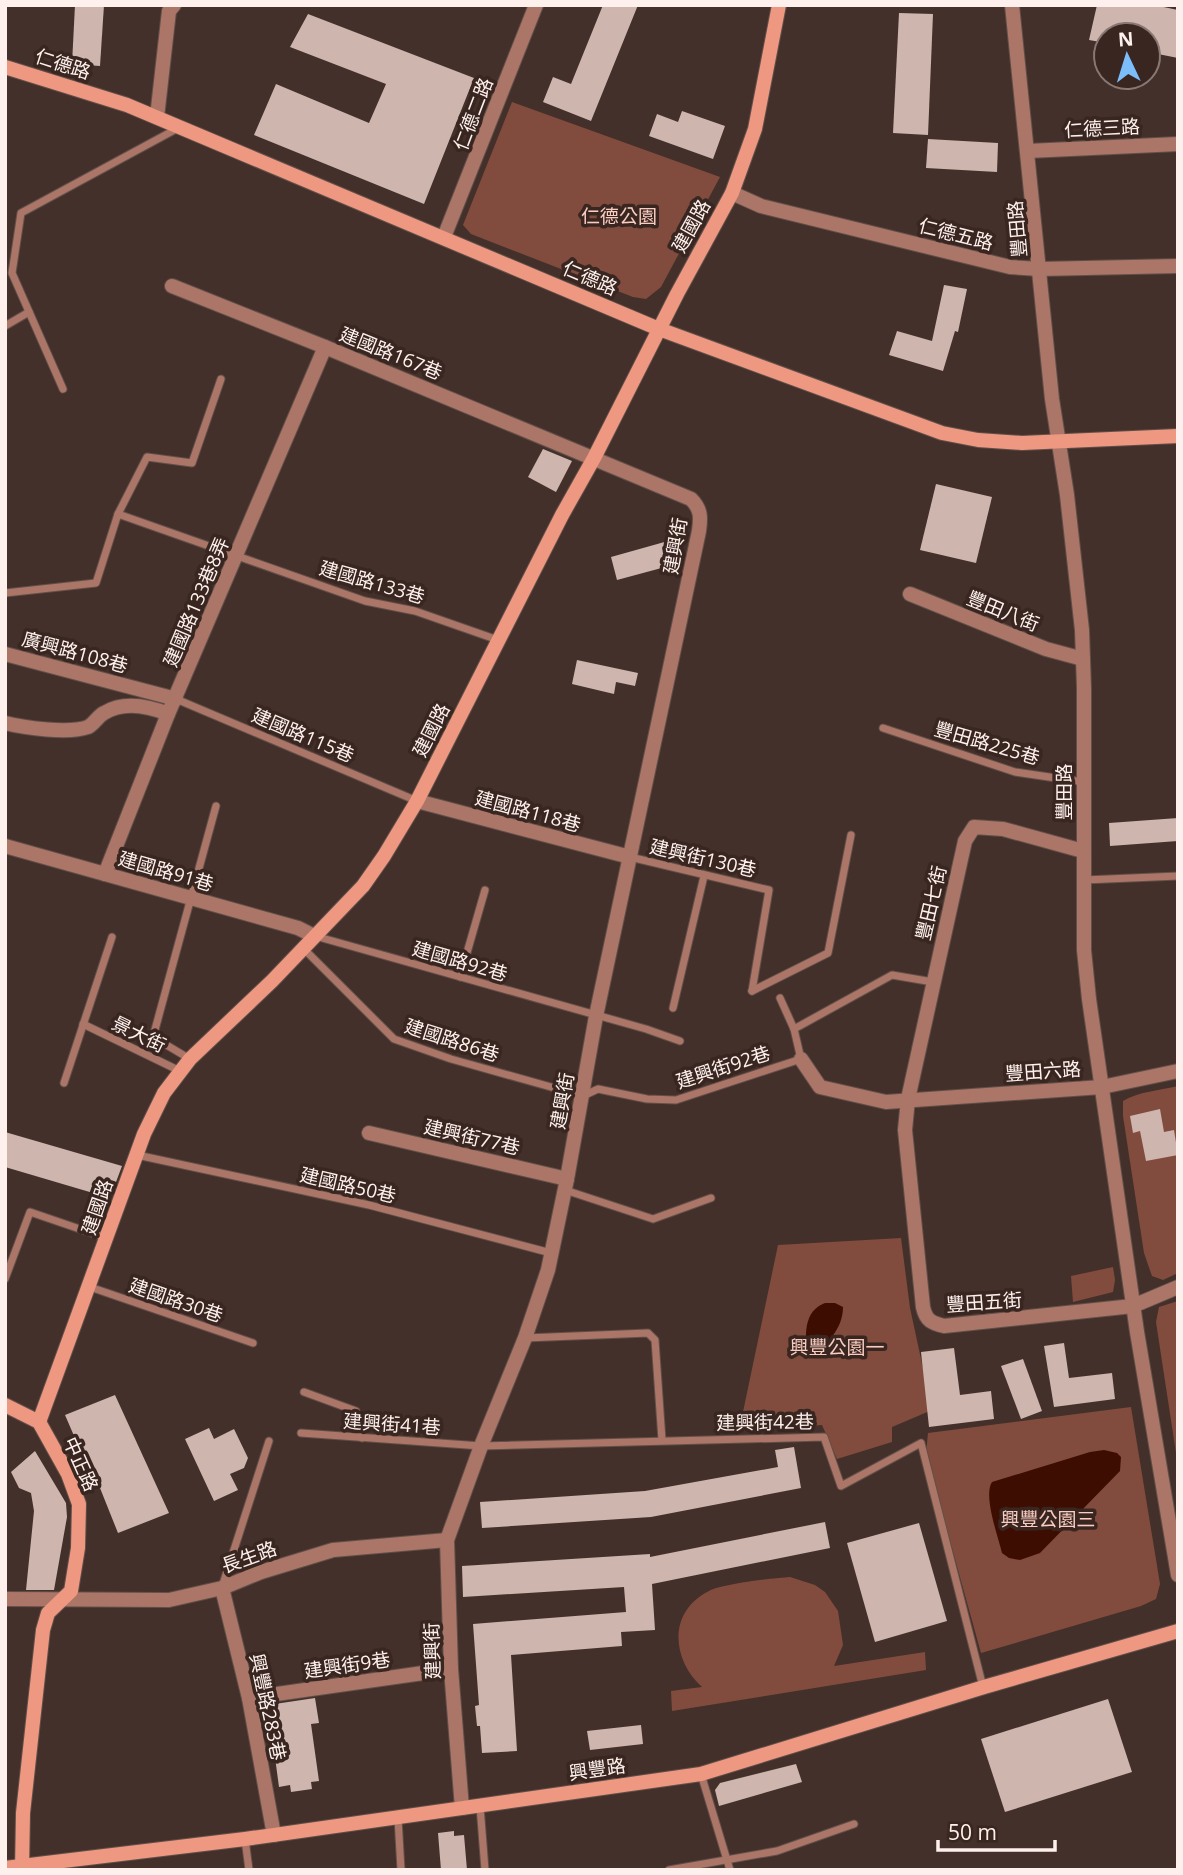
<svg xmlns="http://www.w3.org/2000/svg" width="1183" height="1875" viewBox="0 0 1183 1875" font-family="'Open Sans','Noto Sans TC',sans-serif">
	<rect width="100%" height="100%" fill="#44302a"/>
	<g fill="#814c3d">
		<path d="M512,102l208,75 -59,110 -15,12 -13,-2 -162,-63 -8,-9z"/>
		<path d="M1178,1086v187l-15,7 -11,-4 -8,-23 -21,-137v-15c14,-9 38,-11 55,-15z"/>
		<path d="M901,1238l9,70 22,102 -40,17v15l-55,17 -15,-34 -83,6 39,-186z"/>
		<path d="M1113,1267l2,13 -2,12 -40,10 -2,-26z"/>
		<path d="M1178,1301v165l-22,-144 3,-15z"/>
		<path d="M1131,1407l29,177 -4,15 -15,7 -160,47 -55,-199 2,-21z"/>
		<path d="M790,1577l25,8 10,7 13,19 5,34 -9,21 91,-14 1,18 -254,41 -1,-20 31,-4c-30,-27 -35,-75 7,-96 13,-7 65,-13 81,-14z"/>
	</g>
	<g fill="#3e0d01">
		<path d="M825,1303h10l8,4c0,22 -17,40 -36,49 -2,-20 -4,-45 18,-53z"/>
		<path d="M1104,1450l13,3 4,4 -1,14 -80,82 -20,7 -11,-2 -7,-5c-4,-17 -19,-57 -10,-71l98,-30z"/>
	</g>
	<g fill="#ceb5ae">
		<path d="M75,5h29l-4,61 -28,-2z"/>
		<path d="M603,5h35l-47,116 -48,-19 10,-25 18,7z"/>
		<path d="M1097,5h57l24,5v48l-30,-6v-17h-42v8l-17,-3z"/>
		<path d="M899,13l34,1 -5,121 -35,-2z"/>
		<path d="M308,14l166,64 -50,126 -170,-69 22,-51 93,39 17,-39 -96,-37z"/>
		<path d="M682,111l43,15 -12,33 -64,-23 8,-22 21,8z"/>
		<path d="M928,139l70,4 -1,29 -71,-4z"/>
		<path d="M944,285l23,4 -9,43 -3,-1 -12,40 -54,-16 8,-24 35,10z"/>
		<path d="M543,449l29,12 -16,31 -28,-15z"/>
		<path d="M936,484l56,13 -16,66 -56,-13z"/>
		<path d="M668,541l4,14 -6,1 3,10 -52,14 -6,-23z"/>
		<path d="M577,660l61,13 -3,13 -19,-4 -2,12 -42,-10z"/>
		<path d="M1178,818v23l-68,5 -1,-23z"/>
		<path d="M1160,1109l4,23 10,-2 4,25 -32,6 -6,-30 -7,2 -3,-17z"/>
		<path d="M5,1132l117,34 -12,32 -105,-31z"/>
		<path d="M1064,1343l5,35 43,-5 3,26 -61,8 -10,-61z"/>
		<path d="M954,1348l6,47 31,-4 3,28 -65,8 -8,-75z"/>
		<path d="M1023,1359l19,52 -21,8 -20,-53z"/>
		<path d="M115,1395l54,118 -51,20 -18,-45 -3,1 -32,-74z"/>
		<path d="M209,1428l5,11 20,-10 14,29 -4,10 -14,6 8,16 -24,11 -29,-62z"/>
		<path d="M794,1447l7,41 -150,29 -169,11 -2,-26 165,-11 133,-24 -3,-17z"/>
		<path d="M35,1451l31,52 1,14 -13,73h-28l8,-79 -3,-18 -12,-5 -8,-16z"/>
		<path d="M825,1522l5,26 -178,36 3,46 -34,2 1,14 -111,9 6,96 -35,2 -2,-27h-3l-2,-20 4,-1 -6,-81 153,-12 -2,-25 -161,10 -1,-31 188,-12v3z"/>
		<path d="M919,1523l28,98 -72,21 -28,-99z"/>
		<path d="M315,1698l4,25 -8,1 8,57 -8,1 1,7 -21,3 -1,-7 -11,2 -11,-82z"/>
		<path d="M1108,1699l24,73 -127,40 -24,-73z"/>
		<path d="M641,1725l2,19 -53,6 -3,-19z"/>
		<path d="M796,1764l6,18 -83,24 -4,-16 5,-7z"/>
		<path d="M454,1831v5l10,-1 3,35h-26l-3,-37z"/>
	</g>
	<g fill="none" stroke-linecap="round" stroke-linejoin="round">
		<g stroke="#624f49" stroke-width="9">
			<g id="lane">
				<path d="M5,326l24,-14"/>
				<path d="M63,389l-51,-116 9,-60 159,-86"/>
				<path d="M118,514l247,87 50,10 83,29"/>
				<path d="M5,593l91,-10 22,-69 29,-57 45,6 29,-84"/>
				<path d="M176,699l241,102"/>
				<path d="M883,728l132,44 68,10"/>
				<path d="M630,857l139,33 -17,101"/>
				<path d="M1084,880l94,-4"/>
				<path d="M315,936l331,93 34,12"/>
				<path d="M304,949l90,90 57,20 132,37 15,-7 49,10 29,1 125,-41 -7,-30 -14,-31"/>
				<path d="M460,977l25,-87"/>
				<path d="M752,991l76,-38 23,-118"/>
				<path d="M673,1008l31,-132"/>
				<path d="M83,1024l97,47"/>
				<path d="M794,1029l98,-54 41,7"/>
				<path d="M190,1059l-37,-22 63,-231"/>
				<path d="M64,1083l48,-146"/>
				<path d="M137,1155l232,50 182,48"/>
				<path d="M565,1190l88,29 58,-21"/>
				<path d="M5,1279l25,-67 76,26"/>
				<path d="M90,1287l163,56"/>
				<path d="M525,1338l123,-5 7,7 7,100"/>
				<path d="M304,1392l52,19 6,27"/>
				<path d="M301,1433l180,13 343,-9 17,49 80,-43 62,244"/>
				<path d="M222,1587l47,-146"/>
				<path d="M701,1774l29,96"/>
				<path d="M480,1806l5,64"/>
				<path d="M398,1818l3,52"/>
				<path d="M245,1839l4,31"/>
				<path d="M669,1870l108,-19 77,-27"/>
			</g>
		</g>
		<g stroke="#624f49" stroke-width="16">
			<g id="street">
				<path d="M1012,5l40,394 15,96 15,135 2,58v262l5,49 48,333 41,243"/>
				<path d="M157,117l12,-106 5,-6"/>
				<path d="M1028,151l150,-7"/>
				<path d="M732,193l29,13 249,61 29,2 139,-3"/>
				<path d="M444,237l92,-232"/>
				<path d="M172,286l153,61 366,152c10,10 10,18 8,32l-103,485 -29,163 -19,91 -23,68 -44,108 -34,94 4,129 11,139"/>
				<path d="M910,594l136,55 37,10"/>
				<path d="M5,654l171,45"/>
				<path d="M5,723c20,5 64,11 83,4 6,-3 10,-11 16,-14 20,-12 44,-7 64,1"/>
				<path d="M417,801l213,56"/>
				<path d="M5,846l293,82 16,8"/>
				<path d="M1083,851l-80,-22 -29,-2 -9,14 -57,258 -3,31 18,177c3,14 9,16 21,19l189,-20 45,-19"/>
				<path d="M105,874l63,-160 157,-367"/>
				<path d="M801,1059l19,28 66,15 216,-15 76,-16"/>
				<path d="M369,1133l198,46"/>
				<path d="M222,1588l27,110 25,137"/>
				<path d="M5,1599l164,1 53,-12 39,-16 72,-22 114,-10"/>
				<path d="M249,1698l202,-29"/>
			</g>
		</g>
		<g stroke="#624f49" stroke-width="16">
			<g id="secondary">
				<path d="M5,67l122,38 532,224 283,104 36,7 44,3 156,-7"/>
				<path d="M5,1405l34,17 29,52 11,30 -1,44 -7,43 -23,22 -5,17 -20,183 -1,57"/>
				<path d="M39,1422l105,-288 20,-41 26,-34 82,-78 91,-95 21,-30 33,-55 145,-286 32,-57 83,-164 55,-101 23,-64 24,-124"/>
				<path d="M5,1868l240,-29 456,-65 283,-87 194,-56"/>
			</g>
		</g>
		<use href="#lane" stroke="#ab7667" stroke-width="7"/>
		<use href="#street" stroke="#ab7667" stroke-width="14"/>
		<use href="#secondary" stroke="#ee9881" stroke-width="14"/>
	</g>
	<g text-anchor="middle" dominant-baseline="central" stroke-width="7" stroke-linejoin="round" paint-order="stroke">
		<g font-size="19" fill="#fef1ed" stroke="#392621">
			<text transform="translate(63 64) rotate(18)">仁德路</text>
			<text transform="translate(473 114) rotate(-69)">仁德二路</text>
			<text transform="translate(1102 128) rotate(-3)">仁德三路</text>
			<text transform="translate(691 226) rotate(-61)">建國路</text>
			<text transform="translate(1017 229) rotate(-95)">豐田路</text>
			<text transform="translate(956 234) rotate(14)">仁德五路</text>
			<text transform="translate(590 278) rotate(23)">仁德路</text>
			<text transform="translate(391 353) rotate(22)">建國路167巷</text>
			<text transform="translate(675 546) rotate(-80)">建興街</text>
			<text transform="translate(372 582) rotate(16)">建國路133巷</text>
			<text transform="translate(196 602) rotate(-67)">建國路133巷8弄</text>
			<text transform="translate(1003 611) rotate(22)">豐田八街</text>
			<text transform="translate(75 652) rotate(15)">廣興路108巷</text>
			<text transform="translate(431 730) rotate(-63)">建國路</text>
			<text transform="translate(303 735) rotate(23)">建國路115巷</text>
			<text transform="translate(987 743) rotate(16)">豐田路225巷</text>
			<text transform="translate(1064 792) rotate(-90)">豐田路</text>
			<text transform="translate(528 811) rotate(15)">建國路118巷</text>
			<text transform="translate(703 858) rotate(13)">建興街130巷</text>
			<text transform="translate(166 871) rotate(16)">建國路91巷</text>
			<text transform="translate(931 903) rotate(-77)">豐田七街</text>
			<text transform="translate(460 961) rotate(16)">建國路92巷</text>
			<text transform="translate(139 1034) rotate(26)">景大街</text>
			<text transform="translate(452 1040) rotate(18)">建國路86巷</text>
			<text transform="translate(723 1067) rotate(-18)">建興街92巷</text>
			<text transform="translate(1043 1071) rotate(-4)">豐田六路</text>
			<text transform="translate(562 1101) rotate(-80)">建興街</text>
			<text transform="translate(472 1137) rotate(13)">建興街77巷</text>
			<text transform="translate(348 1185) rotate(13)">建國路50巷</text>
			<text transform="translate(97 1207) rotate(-71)">建國路</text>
			<text transform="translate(176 1300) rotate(19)">建國路30巷</text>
			<text transform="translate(984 1302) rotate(-4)">豐田五街</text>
			<text transform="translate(765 1422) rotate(-1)">建興街42巷</text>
			<text transform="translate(392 1424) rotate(4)">建興街41巷</text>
			<text transform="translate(81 1464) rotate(66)">中正路</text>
			<text transform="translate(249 1557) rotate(-20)">長生路</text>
			<text transform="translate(432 1651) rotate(-92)">建興街</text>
			<text transform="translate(347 1665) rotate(-8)">建興街9巷</text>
			<text transform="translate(268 1707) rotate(78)">興豐路283巷</text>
			<text transform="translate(597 1769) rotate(-8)">興豐路</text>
		</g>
		<g font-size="19" fill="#f9cdc1" stroke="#392621">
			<text x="619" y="216">仁德公園</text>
			<text x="837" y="1347">興豐公園一</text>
			<text x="1048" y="1519">興豐公園三</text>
		</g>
	</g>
	<rect width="1183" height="1875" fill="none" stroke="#fef1ed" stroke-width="14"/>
	<g transform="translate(1127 56) rotate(356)"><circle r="33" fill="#392621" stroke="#887773" stroke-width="2"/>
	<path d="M0-5L12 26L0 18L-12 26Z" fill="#7cbef9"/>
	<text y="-10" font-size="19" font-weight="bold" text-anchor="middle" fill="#fef1ed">N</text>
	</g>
	<path d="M938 1840v10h117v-10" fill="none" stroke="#fef1ed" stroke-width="3.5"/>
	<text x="948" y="1840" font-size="21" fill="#fef1ed" stroke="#392621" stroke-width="5" paint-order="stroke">50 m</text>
</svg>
